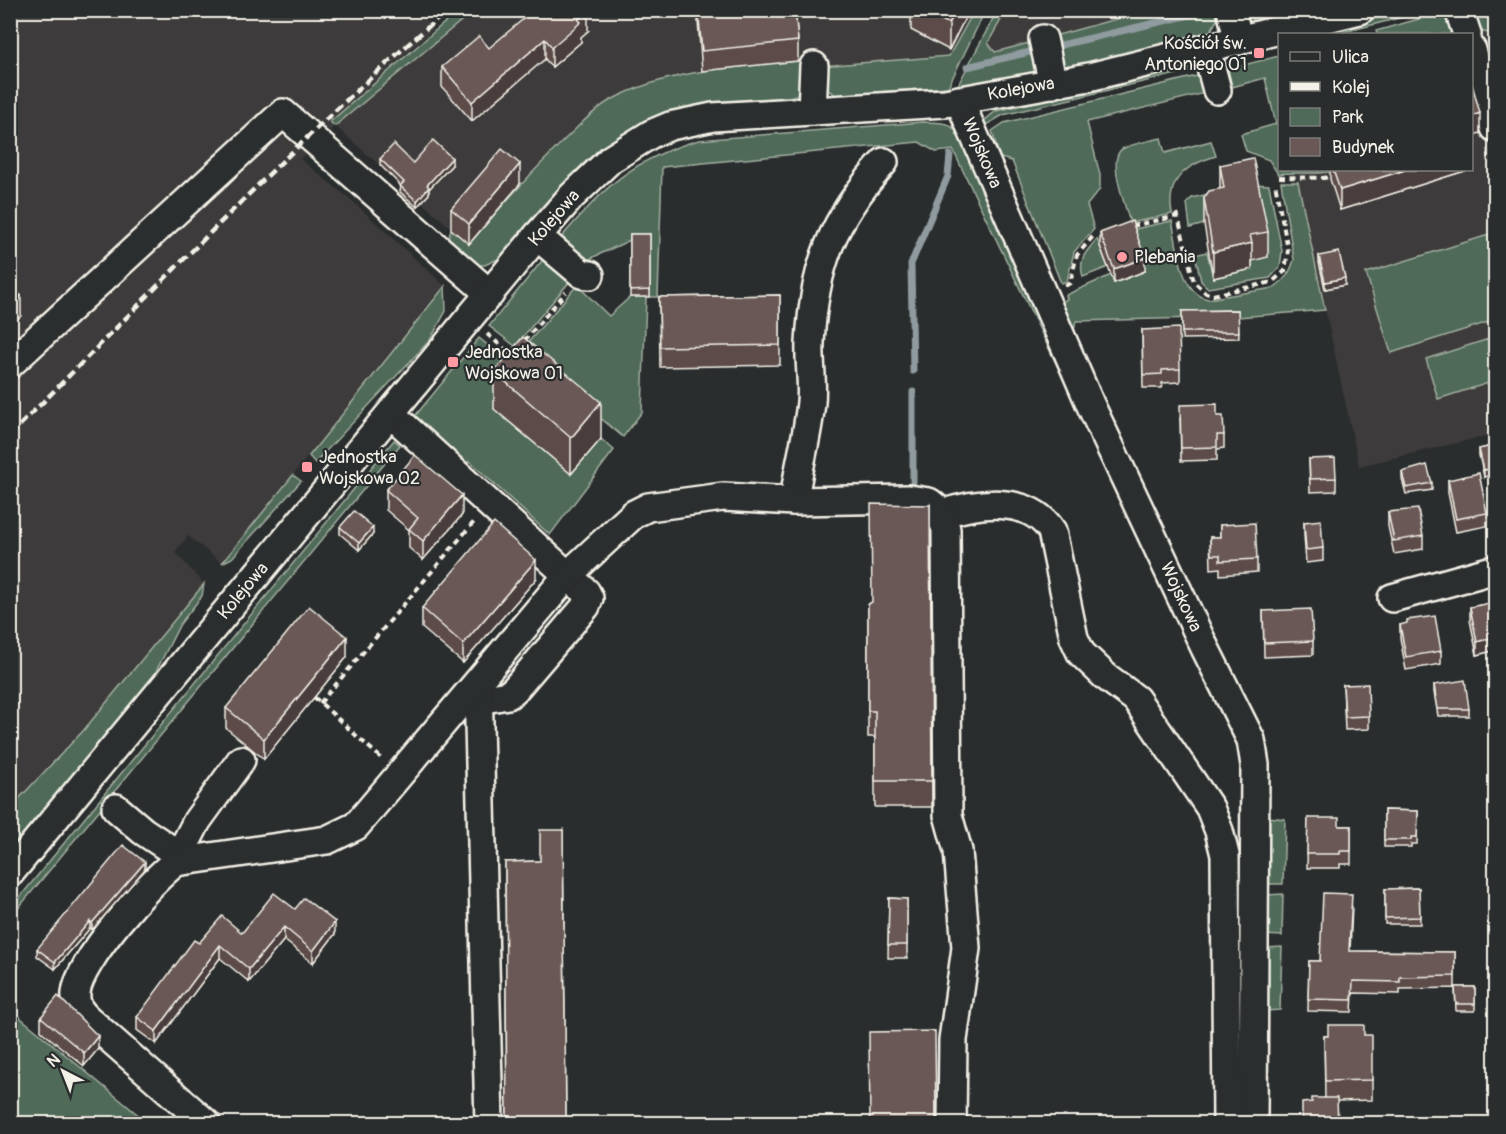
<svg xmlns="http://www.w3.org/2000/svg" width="1506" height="1134" viewBox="0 0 1506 1134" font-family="Pangolin,sans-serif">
	<rect width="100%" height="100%" fill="#2a2d2e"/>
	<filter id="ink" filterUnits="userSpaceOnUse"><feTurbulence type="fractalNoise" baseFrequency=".0167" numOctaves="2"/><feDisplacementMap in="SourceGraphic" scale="12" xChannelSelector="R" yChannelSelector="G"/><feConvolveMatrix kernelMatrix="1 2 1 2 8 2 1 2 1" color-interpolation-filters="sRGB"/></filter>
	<g filter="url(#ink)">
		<g fill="#3d3a3a">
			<path d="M11,11h407l16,18 -103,92 142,-110h501l-25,45 -143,11 -169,22 -28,12 -32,26 -57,57 -51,60 -134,-118 -35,33 50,40 95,87 -223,277 -34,-27 -13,16 29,32 -121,147 -72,76z"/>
			<path d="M1006,11h139l-151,41 -6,-9z"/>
			<path d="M1495,11v423l-136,32 -64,-296h177v-136z"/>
		</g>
		<g fill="#4f6a59" stroke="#a2aea0" stroke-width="1.5">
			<path d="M1451,10l11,24h-85l-1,-3z"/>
			<path d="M458,11h15l-138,115 -5,-4z"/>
			<path d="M974,11h11l-37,76 -112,8 -10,-6 -5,-23 128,-10z"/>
			<path d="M997,11h9l-18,32 7,9 38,-10 3,30 -9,5 -69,8z"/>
			<path d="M1145,11h72l1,7 -8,14 -143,36 -3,-2 -10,-30z"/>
			<path d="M1245,11h47l-39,9z"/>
			<path d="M1403,11h23l-89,23h-24z"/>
			<path d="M1467,11h28v24l-22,-6z"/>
			<path d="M1279,56l1,114h59c-20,6 -41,1 -61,4l-9,-14 -23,-9 -5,-17 35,-10 -11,-46 -33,9 -4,-18z"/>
			<path d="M798,61l8,6 -6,27 -11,3c-85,5 -152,10 -214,75 -27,28 -49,60 -77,87l-13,6h-10l-27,-26 3,-10 18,15c31,-37 62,-71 96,-105 14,-13 29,-30 46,-39 57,-30 124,-33 187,-39z"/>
			<path d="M1197,65l1,4 -195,46 -20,12 2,-7 11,-9z"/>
			<path d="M1201,75l4,18 -118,29 13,53v14l-13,16 7,24 -20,23 -7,29 -6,2 -49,-122 -12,-3 -8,-27 12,-8z"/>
			<path d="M923,122c23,1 27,-2 39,19l5,2 154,355 -168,-348 -17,2 -17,-10 -257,25 -4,130h-8l-1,-56 -19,-1 -47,22 -24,-22c44,-52 73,-81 140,-100z"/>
			<path d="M1161,138l4,15 46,-12 5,15c-31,9 -50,24 -44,58l-42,9c-4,-17 -25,-67 -6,-75 11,-5 25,-7 37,-10z"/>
			<path d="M1281,182h17l27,128 -87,7 -162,4 -3,14 -17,-29 11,-7 -1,-4 45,-20 3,8 31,-12 -15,-41 42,-9c6,25 7,71 36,78l65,-11c12,-8 17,-15 21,-28z"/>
			<path d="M1253,184l16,1 13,66 -2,16 -10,11 -62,10 -7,-7 -6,-26 12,-3 6,25 37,-16z"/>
			<path d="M1220,191l-16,33 -14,4 -3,-25 5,-5z"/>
			<path d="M1495,233v87l-104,33 -25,-80z"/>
			<path d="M1097,239l11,28 -25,10c-5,-19 3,-25 14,-38z"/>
			<path d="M545,257l26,23 -56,66 -26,-20z"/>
			<path d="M577,285l32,31 21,-19h16l-4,115 -19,25 -102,-86z"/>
			<path d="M445,286l1,25 -16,29 -115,123 -6,-7z"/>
			<path d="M1495,337v44l-57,18 -12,-40z"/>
			<path d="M479,338l44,36 -29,35 77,65 30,-35 13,11 -64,85 -81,-74 -5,5 -53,-45z"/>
			<path d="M394,440l6,5 -389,472v-9z"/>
			<path d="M293,475l8,6 -69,77 -10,5z"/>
			<path d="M204,584l-2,12 -22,28 -34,67 -135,163v-47l72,-76z"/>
			<path d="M1267,746l1,71 17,2 -2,65h-16l-5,-137z"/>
			<path d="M1283,894l-1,42 -19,-1 3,-40z"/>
			<path d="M1282,947l-2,63 -14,1v-63z"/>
			<path d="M10,1010h1l137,113h-137z"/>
		</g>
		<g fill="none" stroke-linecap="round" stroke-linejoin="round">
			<g stroke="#8f9b9f" stroke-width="7">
				<path d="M1057,46l154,-36"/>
				<path d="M967,67l67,-16"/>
				<path d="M913,371l-2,-107 37,-88 2,-21"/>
				<path d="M913,392v90"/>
			</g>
			<g stroke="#f4f1e8" stroke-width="32">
				<g id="minor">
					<path d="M1231,10l8,31"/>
					<path d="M1459,10l8,24"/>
					<path d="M1043,39l10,45"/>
					<path d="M1206,49l11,41"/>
					<path d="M1472,50l23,78"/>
					<path d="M959,100l132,306 114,242 46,92 4,25 -2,359"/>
					<path d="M812,111l2,-45"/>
					<path d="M537,236l45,38 8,1"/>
					<path d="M10,364l273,-251 207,181"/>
					<path d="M391,414l195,178 3,6 -3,8 -71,83 -7,6 -30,5"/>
					<path d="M794,501c4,-33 14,-66 17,-99 2,-19 -2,-39 -1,-59 4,-77 22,-123 74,-181"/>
					<path d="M941,514c35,-11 87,-20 111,17l22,107 7,15 24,23 31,23 74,109 9,23 6,24 2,269"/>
					<path d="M1392,598l104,-29"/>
					<path d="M478,683l11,441"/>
					<path d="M116,808l27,23 36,24"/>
					<path d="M176,862l21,-41 44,-61"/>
					<path d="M10,873l527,-637 34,-39 40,-38 40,-25 19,-8 43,-9 232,-14 144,-26 271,-67"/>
					<path d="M207,1124l-118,-104c-9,-8 -14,-15 -13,-27 3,-32 74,-112 100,-131l151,-22 29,-14 212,-251 66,-61 14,-7 75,-10 71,4 115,-2 20,3 10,8 7,19 2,286 10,36 8,97 -13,92 -1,84"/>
				</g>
			</g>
			<g stroke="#f4f1e8" stroke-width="4" stroke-dasharray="6 4.5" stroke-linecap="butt">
				<path d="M1279,177l45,1 11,-3"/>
				<path d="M1177,213l17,69 12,11 7,2 59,-13 13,-11 3,-21 -13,-67"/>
				<path d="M1132,226l46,-10"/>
				<path d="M1065,286l5,-3 7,-28 18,-21"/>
				<path d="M487,334l26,22"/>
				<path d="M524,341l42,-49"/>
				<path d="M314,697l68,62"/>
				<path d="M320,703l154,-181"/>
			</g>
			<use href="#minor" stroke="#2a2d2e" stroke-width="27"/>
			<path stroke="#f4f1e8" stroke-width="4.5" stroke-dasharray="9 4.5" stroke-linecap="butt" d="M10,435c144,-143 283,-294 438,-425"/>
		</g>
		<g fill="#5b4c4a" stroke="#f4f1e8" stroke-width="1.5">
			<path d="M698,10h97l3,31v20l-96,10 -4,-49z"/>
			<path d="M911,10h58l-20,40 -38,-20z"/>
			<path d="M588,31l-7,6v5l-29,25 -7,-8 -73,62 -30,-34v-20l47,-19z"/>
			<path d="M380,159l33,4 39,2 -23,24v5l-12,13 -17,-15 1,-6 -21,-21z"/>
			<path d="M1220,165l48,67v25l-16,4v8l-39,9 -9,-54v-26l16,-9z"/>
			<path d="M1330,170h138l-128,40 -10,-31z"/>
			<path d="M520,184l-51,60 -18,-15v-20z"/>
			<path d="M1100,233l45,38 -31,12 -14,-37z"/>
			<rect x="630" y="234" width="20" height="63"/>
			<path d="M1319,256l26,29 -20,4 -6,-26z"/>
			<path d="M780,295v70l-120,2 -1,-70z"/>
			<path d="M1238,310l1,28 -57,1v-28z"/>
			<path d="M1142,330l38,39v13l-18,1v5h-19z"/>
			<path d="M494,372l107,67 -30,35 -77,-65z"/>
			<path d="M1217,416l7,19v13l-7,1v11l-36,1 -1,-43z"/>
			<path d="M1496,445l-12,32 -5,-22v-6z"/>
			<path d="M1309,459l27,19v13l-26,1z"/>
			<path d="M1402,472l30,11v7l-26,4 -4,-15z"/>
			<path d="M1448,480l39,33v13l-31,6 -8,-39z"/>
			<path d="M386,490l76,25 -39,45 -14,-12v-18l-23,-20z"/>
			<path d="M930,505l2,302h-57v-70h-7v-133l4,-1z"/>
			<path d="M1388,512l35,24v13l-29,5 -6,-28z"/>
			<path d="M1304,522l19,26v13l-17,2 -2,-28z"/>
			<path d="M1220,525l37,34v13l-37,3v-7l-9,1 -1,-32h10z"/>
			<path d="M340,527l33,7 -14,16 -19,-16z"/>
			<path d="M536,579l-73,84 -41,-35v-20z"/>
			<path d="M1496,602v48l-19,5 -7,-35v-13z"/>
			<path d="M1263,611l50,30v14l-49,2z"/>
			<path d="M1400,625l41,26v13l-35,6 -6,-32z"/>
			<path d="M347,657l-83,102 -38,-31v-20z"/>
			<path d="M1343,685l26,31v13l-24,1z"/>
			<path d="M1434,685l35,24v7h-31l-4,-24z"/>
			<path d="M1384,810l34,1 -1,33h-6v3h-27z"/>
			<path d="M1308,818l31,8h12v38h-11v4h-33z"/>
			<path d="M563,830l3,294h-59l-2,-262 35,-1z"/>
			<path d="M145,869l-53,61 -2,-2 -35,41 -18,-13v-7z"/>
			<path d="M1419,888l1,36h-35v-35z"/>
			<path d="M889,898l18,1v59h-19z"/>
			<path d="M1352,906l-2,45 105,1v35h20v24h-19l-1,-23 -55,1v5l-47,-1 -1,19 -44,-1 1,-50h11z"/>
			<path d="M295,909l40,25 -22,29 -29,-23 -35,42 -29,-24 -64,86 -19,-14v-13l62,-74 43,-10z"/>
			<path d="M41,1017l57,32 -14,17 -43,-35z"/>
			<path d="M1364,1035l8,45v20l-35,1 -25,1 13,-4 -1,-62z"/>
		</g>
		<g fill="#4a3e3c" stroke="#f4f1e8" stroke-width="1.5">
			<path d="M956,10h13l-20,40v-26z"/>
			<path d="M588,11v20l-7,6v5l-29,25v-20l26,-28z"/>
			<path d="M545,39v20l-73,62v-19z"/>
			<path d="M1480,113v20l-8,3v-20z"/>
			<path d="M452,158v7l-23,24v5l-12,13v-6l10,-16z"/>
			<path d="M520,164v20l-51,60v-20z"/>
			<path d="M1405,170h63l-128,40v-20z"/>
			<path d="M1252,243v26l-39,9v-26z"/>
			<path d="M1145,258v13l-31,12v-14z"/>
			<path d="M1345,278v7l-20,4v-7z"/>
			<path d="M21,296v20l-11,10v-20z"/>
			<path d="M601,402v37l-30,35v-36z"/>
			<path d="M1496,468v6l-12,3v-7z"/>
			<path d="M462,495v20l-39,45v-19z"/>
			<path d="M373,527v7l-14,16v-7z"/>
			<path d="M536,560v19l-73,84v-19z"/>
			<path d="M1496,636v14l-19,5v-13z"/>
			<path d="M347,637v20l-83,102v-20z"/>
			<path d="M145,862v7l-53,61v-7z"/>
			<path d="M90,921v7l-35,41v-7z"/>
			<path d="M335,922v12l-22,29v-12z"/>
			<path d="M284,927v13l-35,42v-13z"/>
			<path d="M220,945v13l-64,86v-13z"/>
			<path d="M98,1036v13l-14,17v-13z"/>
		</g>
		<g fill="#6a5856" stroke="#f4f1e8" stroke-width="1.5">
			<path d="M534,10h53l1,1 -10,8 3,3 -29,25 -7,-8 -73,63 -30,-35 37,-31 10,12z"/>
			<path d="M698,10h97l3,31 -96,10z"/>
			<path d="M923,10h33l-7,14z"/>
			<path d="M1472,84l8,29 -8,3z"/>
			<path d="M433,140l19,18 -25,27 2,2 -12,14 -17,-15 4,-4 -24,-23 14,-15 19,19z"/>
			<path d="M502,149l18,15 -51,60 -18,-15z"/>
			<path d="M1253,158l15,74 -18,3 2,8 -39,9 -9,-54 5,-7 15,-3 -4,-23z"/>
			<path d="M1333,170h72l-65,20z"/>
			<path d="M1132,221l13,37 -31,11 -14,-36z"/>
			<path d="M630,234h20v56l-20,1z"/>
			<path d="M1339,252l6,26 -20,4 -6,-26z"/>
			<path d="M10,284l11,12 -11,10z"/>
			<path d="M780,295v50l-120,2 -1,-50z"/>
			<path d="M1238,310l1,22h-57v-21z"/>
			<path d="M1179,328l1,41 -18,1v4l-19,1 -1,-45z"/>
			<path d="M523,337l78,65 -30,36 -77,-66z"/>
			<path d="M1217,404v12h6l1,19h-7v12l-36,1 -1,-43z"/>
			<path d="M1496,445v23l-12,2 -5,-21z"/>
			<path d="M415,455l47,40 -39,46 -14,-12 9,-11 -32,-28z"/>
			<path d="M1335,458l1,20 -26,1 -1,-20z"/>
			<path d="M1427,465l5,18 -26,5 -4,-16z"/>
			<path d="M1479,473l8,40 -31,6 -8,-39z"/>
			<path d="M871,504l59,1 2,276h-57v-70h-7v-107l4,-2z"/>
			<path d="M1418,509l5,27 -29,5 -6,-29z"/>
			<path d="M354,511l19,16 -14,16 -19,-16z"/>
			<path d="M1321,520l2,28 -17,2 -2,-28z"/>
			<path d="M494,523l42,37 -73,84 -41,-36z"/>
			<path d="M1255,523l2,36 -37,2v-6h-9l-1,-18h10v-12z"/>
			<path d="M1496,602v34l-19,6 -7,-35z"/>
			<path d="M309,606l38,31 -83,102 -38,-31z"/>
			<path d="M1311,609l2,32 -49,2 -1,-32z"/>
			<path d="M1435,616l6,35 -35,6 -6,-32 7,-2v-3z"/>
			<path d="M1465,680l4,29h-31l-4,-24z"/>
			<path d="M1368,684l1,32 -24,1 -2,-32z"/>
			<path d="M1384,810l34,1 -1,26h-6v3h-27z"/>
			<path d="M1308,818h31v8h12v25h-11v3h-33z"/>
			<path d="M540,830h23l3,288h-59l-2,-256 35,-1z"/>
			<path d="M123,845l22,17 -53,61 -2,-2 -35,41 -18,-13z"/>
			<path d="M1419,888l1,29 -35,1v-29z"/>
			<path d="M274,893l21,16 9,-11 31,24 -22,29 -29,-24 -35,42 -29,-24 -64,86 -19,-14 57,-77 5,3 23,-27 20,17z"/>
			<path d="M1323,893l29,1 -3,57 106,1v24l-55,1v5l-47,-1 -1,19 -44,-1 1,-38h11z"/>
			<path d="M889,898l18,1v46h-19z"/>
			<path d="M1455,987h20v17h-19z"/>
			<path d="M58,996l40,40 -14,17 -43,-36z"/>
			<path d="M1328,1025h36v10h8v45l-47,1 -1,-45h4z"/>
			<path d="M935,1031l1,93h-66l-1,-92z"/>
			<path d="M1312,1098h25l1,26h-36v-21l10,-1z"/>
		</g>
	</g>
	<g fill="#ff9aa2" stroke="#2a2d2e" stroke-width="2">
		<rect x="1253" y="47" width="12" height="12" rx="3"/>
		<circle cx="1122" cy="257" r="6"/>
		<rect x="447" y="356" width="12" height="12" rx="3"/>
		<rect x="301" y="461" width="12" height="12" rx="3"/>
	</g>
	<g text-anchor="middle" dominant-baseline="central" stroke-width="4.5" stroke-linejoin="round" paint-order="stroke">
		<g font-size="18" fill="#f4f1e8" stroke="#2a2d2e" text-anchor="start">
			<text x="1247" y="43" text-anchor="end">Kościół św.<tspan x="1247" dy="21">Antoniego 01</tspan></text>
			<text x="1134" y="257">Plebania</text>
			<text x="465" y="352">Jednostka<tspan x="465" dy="21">Wojskowa 01</tspan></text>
			<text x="319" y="457">Jednostka<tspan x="319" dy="21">Wojskowa 02</tspan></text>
		</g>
		<g font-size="18" fill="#f4f1e8" stroke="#2a2d2e">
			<text transform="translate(1021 89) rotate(-10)">Kolejowa</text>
			<text transform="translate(982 153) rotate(67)">Wojskowa</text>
			<text transform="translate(554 218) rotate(-49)">Kolejowa</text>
			<text transform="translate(243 591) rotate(-50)">Kolejowa</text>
			<text transform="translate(1181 597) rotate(65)">Wojskowa</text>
		</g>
	</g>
	<rect width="1506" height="1134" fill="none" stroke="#2a2d2e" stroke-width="36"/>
	<rect x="18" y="18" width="1470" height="1098" fill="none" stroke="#f4f1e8" stroke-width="2" filter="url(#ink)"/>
	<rect x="1278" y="33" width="195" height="138" fill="#2a2d2e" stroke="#7b7b78" stroke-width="1.5"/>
	<rect x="1290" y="52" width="30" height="9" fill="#2a2d2e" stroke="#7b7b78" stroke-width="1.5"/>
	<text x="1332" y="63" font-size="18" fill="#f4f1e8">Ulica</text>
	<rect x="1290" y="82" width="30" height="9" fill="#f4f1e8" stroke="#7b7b78" stroke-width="1.5"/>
	<text x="1332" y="93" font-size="18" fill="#f4f1e8">Kolej</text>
	<rect x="1290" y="108" width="30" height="18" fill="#4f6a59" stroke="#7b7b78" stroke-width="1.5"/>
	<text x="1332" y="123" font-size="18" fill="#f4f1e8">Park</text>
	<rect x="1290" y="138" width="30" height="18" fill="#6a5856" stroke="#7b7b78" stroke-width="1.5"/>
	<text x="1332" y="153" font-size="18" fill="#f4f1e8">Budynek</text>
	<g transform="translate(63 1071) rotate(318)" stroke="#2a2d2e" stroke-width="4.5" paint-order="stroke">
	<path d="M0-4.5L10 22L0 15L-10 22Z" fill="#f4f1e8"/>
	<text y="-9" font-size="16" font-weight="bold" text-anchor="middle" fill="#f4f1e8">N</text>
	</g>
</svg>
